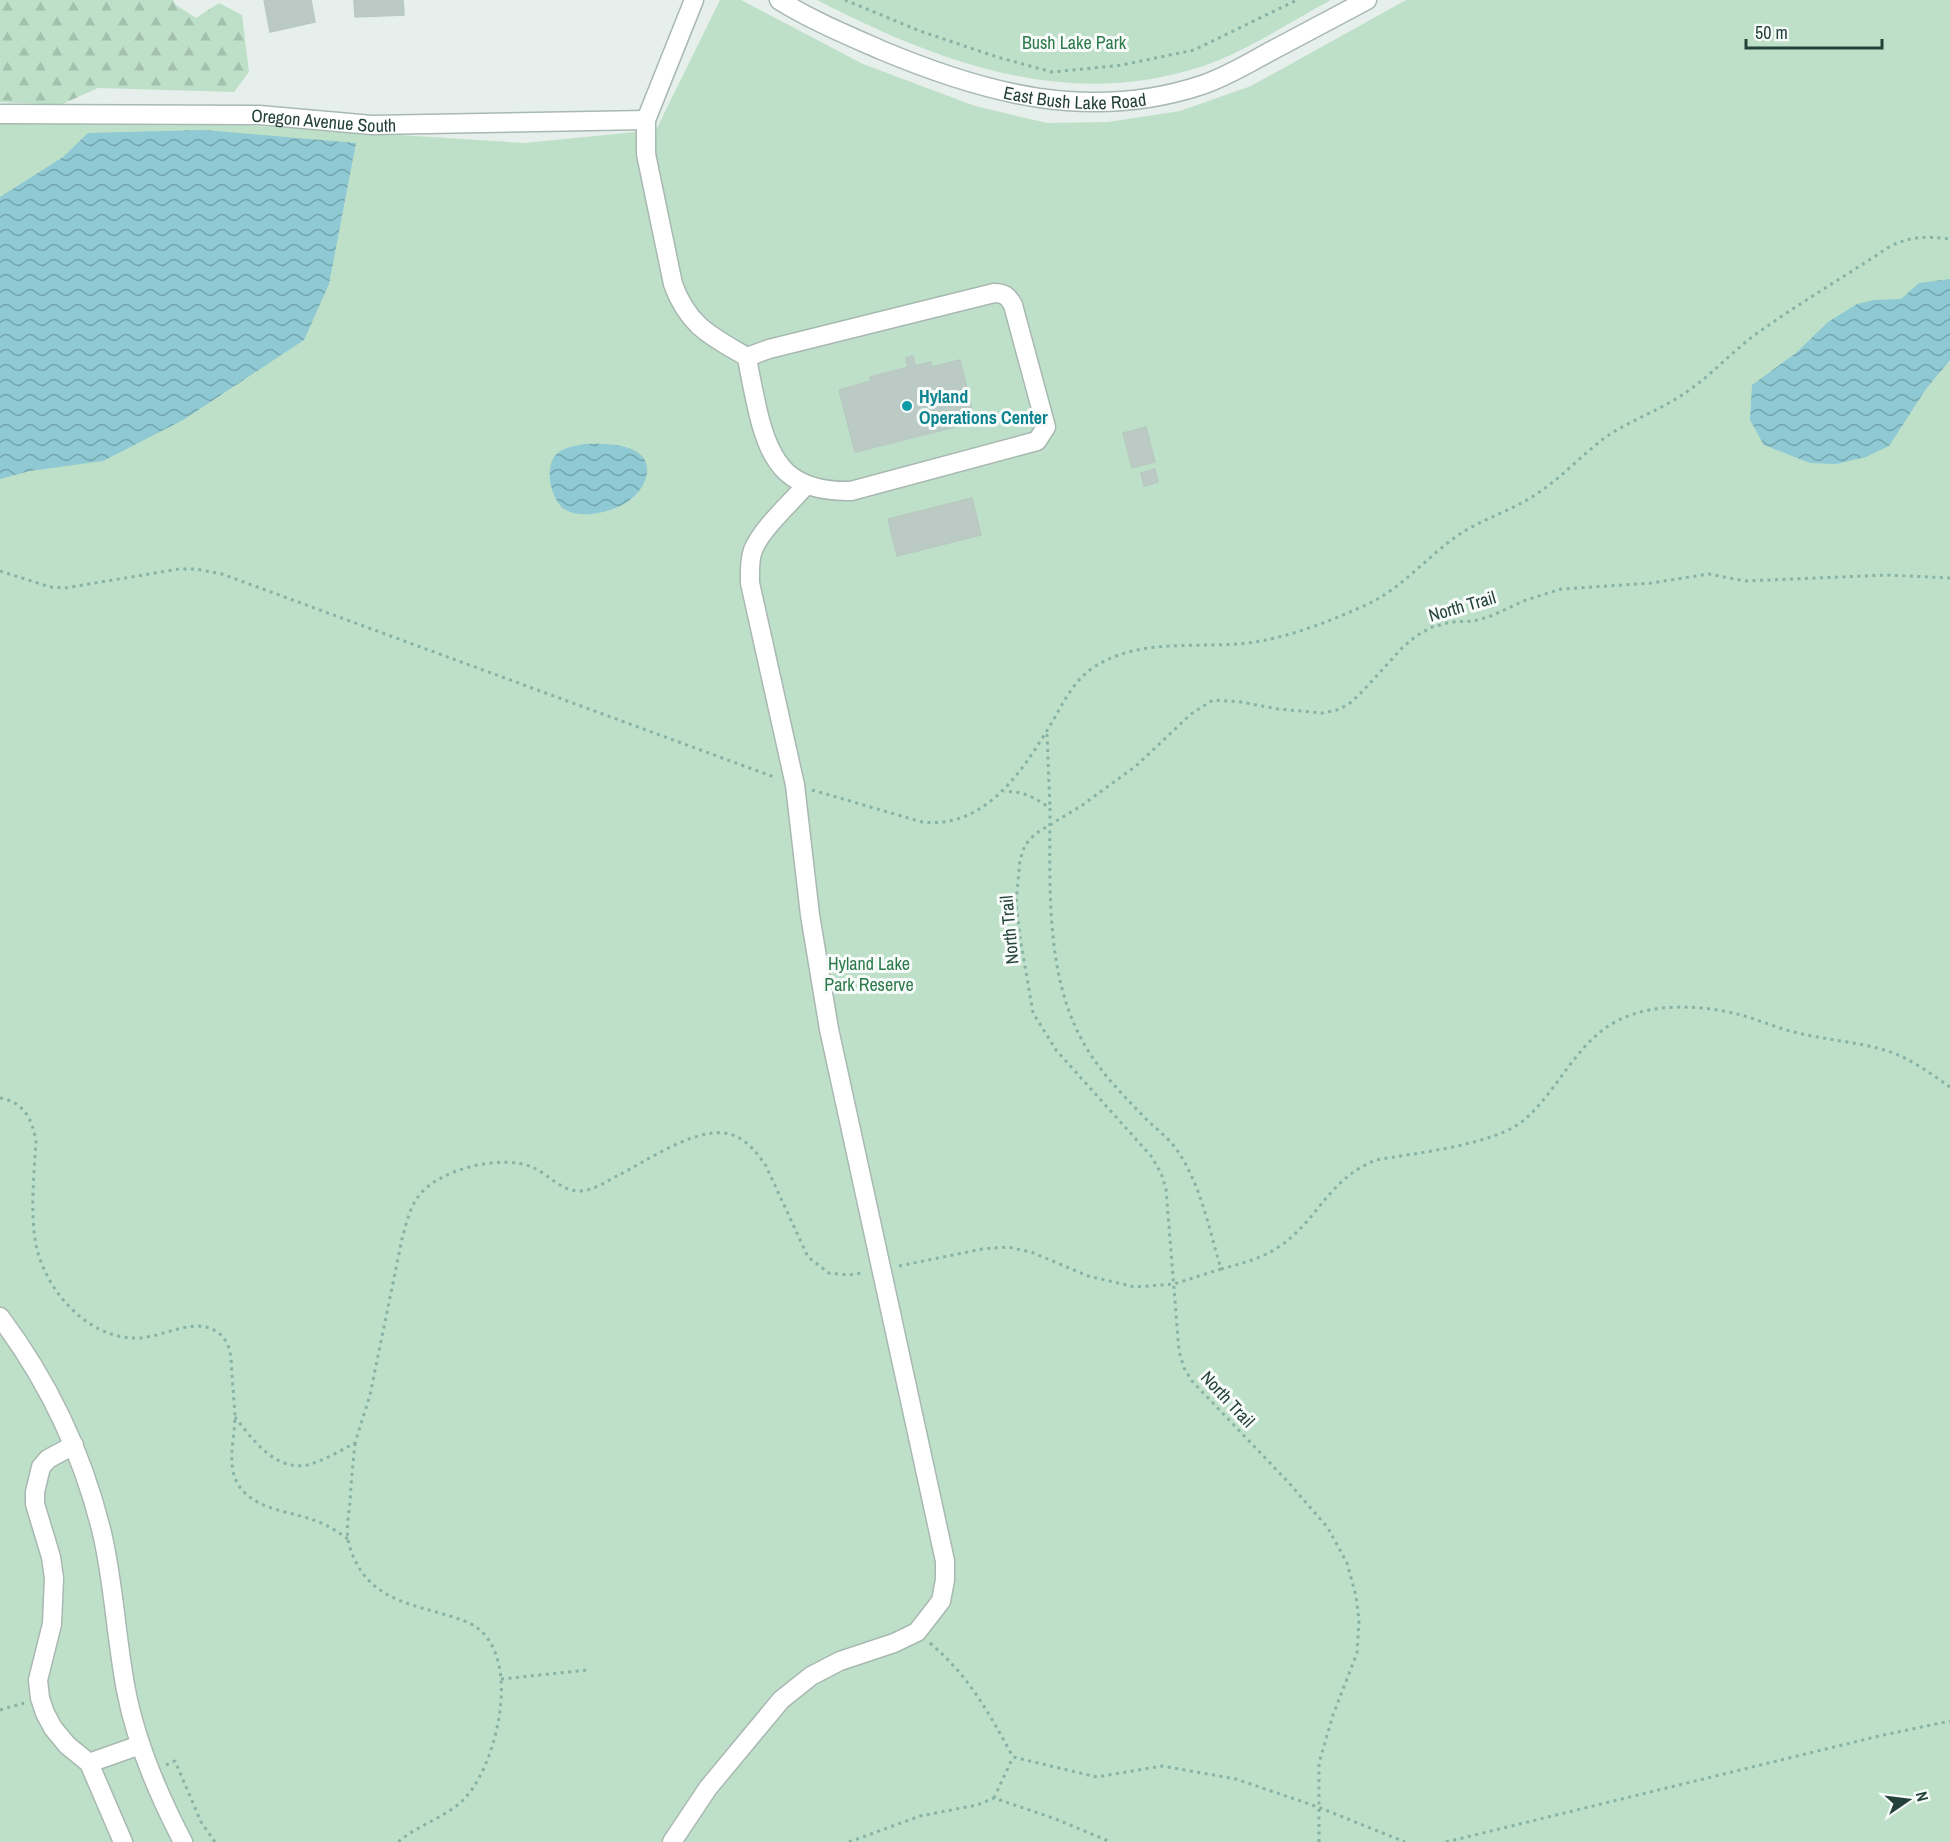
<svg xmlns="http://www.w3.org/2000/svg" width="1950" height="1842" viewBox="0 0 1950 1842" font-family="'Archivo Narrow',sans-serif">
	<defs>
		<pattern id="forest-firs" width="22" height="20" patternUnits="userSpaceOnUse" patternTransform="scale(1.5)"><rect width="22" height="20" fill="#bfe0c8"/><path d="M5 1l3.5 6h-7zM16 11l3.5 6h-7z" fill="#a4c1ad"/></pattern>
		<pattern id="water-waves" width="16" height="10" patternUnits="userSpaceOnUse" patternTransform="scale(1.5)"><rect width="16" height="10" fill="#8ec9d4"/><path d="M0 5q4-4 8 0t8 0" fill="none" stroke="#74a5ad"/></pattern>
	</defs>
	<rect width="100%" height="100%" fill="#e6efeb"/>
	<path fill="url(#forest-firs)" d="M0,0h173l3,5 20,13 23,-15 23,12 7,57 -15,20 -136,-4 -38,17 -60,-3z"/>
	<g fill="#bfe0c8">
		<path d="M720,0h21l122,64 112,42 72,17 61,-1 72,-11 71,-25 155,-86h544v1842h-1950v-1721l213,2 311,20 132,-13z"/>
		<path d="M817,0h514c-41,22 -89,54 -134,68 -134,42 -261,-7 -380,-68z"/>
	</g>
	<g fill="url(#water-waves)">
		<path d="M203,130l153,13 -27,141 -25,56 -121,80 -80,41 -73,10 -30,8v-282l63,-40 25,-24z"/>
		<path d="M1950,279v81l-24,29 -37,57 -23,11 -30,7 -26,-1 -46,-18 -14,-25 2,-35 44,-32 32,-31 29,-18 17,-4 27,-1 18,-16z"/>
		<path d="M584,444c20,-1 66,-1 63,28 -1,10 -7,20 -16,27 -14,12 -48,21 -65,11 -16,-9 -23,-46 -8,-57 7,-6 17,-7 26,-9z"/>
	</g>
	<g fill="#bbcac4" stroke="#b8c9c2" stroke-width="1.5">
		<path d="M264,0h47l4,22 -45,10z"/>
		<path d="M354,0h49l1,15 -49,2z"/>
		<path d="M913,356l2,10 16,-4 1,5 28,-7 15,62 -120,30 -16,-62 32,-9 -1,-4 38,-10 -2,-9z"/>
		<path d="M1146,427l9,35 -23,6 -9,-35z"/>
		<path d="M1155,469l3,13 -14,4 -3,-13z"/>
		<path d="M972,498l9,37 -84,21 -9,-37z"/>
	</g>
	<g fill="none" stroke-linecap="round" stroke-linejoin="round">
		<g stroke="#a8b8b2" stroke-width="21">
			<g id="minor">
				<path d="M694,0l-48,120v34l27,130c15,42 38,52 74,73"/>
				<path id="s1" d="M779,0c32,20 68,35 102,50 105,44 209,72 321,35 24,-8 47,-22 69,-34 32,-17 64,-34 96,-51"/>
				<path id="s2" d="M0,114l259,1 113,10 274,-5"/>
				<path d="M994,293c10,0 14,3 19,12l33,122 -9,14 -186,50c-60,1 -80,-24 -93,-79 -4,-18 -8,-36 -11,-55l22,-8z"/>
				<path d="M0,1317c48,64 83,138 102,216 12,51 14,105 24,157 10,53 32,104 57,152"/>
				<path d="M74,1445l-26,14 -7,8 -6,25v12l16,53 3,21 -2,46 -14,56 2,18 5,15 8,15 14,17 22,18 34,79"/>
				<path d="M89,1763l51,-18"/>
				<path d="M672,1842l36,-54 73,-88 30,-24 29,-15 54,-18 23,-11 24,-31 4,-21v-19l-116,-532 -19,-114 -15,-130 -45,-202c0,-11 -1,-22 3,-33 9,-22 37,-46 53,-65"/>
			</g>
		</g>
		<g stroke="#86b3a5" stroke-width="3" stroke-dasharray="3 4.5" stroke-linecap="butt">
			<path d="M845,0l75,31 77,26 55,15 70,-7 72,-15 103,-50"/>
			<path d="M0,571l50,16 15,1 114,-19h17l26,5 552,203"/>
			<path d="M1047,734l3,74"/>
			<path d="M812,790l110,32c59,7 96,-44 124,-90 15,-23 24,-49 48,-65 47,-30 102,-18 154,-24 40,-5 86,-23 122,-40 35,-17 60,-50 93,-71 23,-14 49,-22 72,-37 25,-16 45,-38 68,-56 25,-18 56,-28 82,-46 24,-16 44,-38 67,-56 44,-32 92,-60 137,-90 21,-11 38,-11 61,-8"/>
			<path d="M0,1098c24,4 32,21 36,43 -2,34 -6,71 0,104 10,47 53,95 103,93 27,-1 60,-25 83,-2 10,11 9,25 10,39 1,13 2,27 3,40 0,27 -12,57 10,78 19,18 48,19 71,28 12,4 22,11 32,18"/>
			<path d="M899,1266l83,-17 26,-2 23,5 57,24 47,11 39,-3 47,-15c-12,-40 -20,-84 -44,-119 -8,-11 -19,-20 -29,-29 -25,-26 -49,-49 -66,-81 -37,-67 -32,-157 -32,-232 -15,-10 -28,-18 -46,-16"/>
			<path d="M1221,1269c19,-5 39,-10 56,-21 41,-26 49,-68 99,-88 39,-7 119,-15 148,-40 34,-29 52,-78 93,-99 36,-19 86,-16 124,-6 19,5 38,14 57,18 32,8 67,9 98,21 19,8 37,21 54,33"/>
			<path d="M235,1417c17,22 40,54 72,48 16,-4 33,-14 48,-22l15,-48 32,-156c4,-14 7,-30 16,-42 19,-28 84,-43 114,-30 17,7 29,25 49,24 13,-1 26,-10 38,-16 27,-14 74,-46 105,-42 19,2 32,18 42,33l42,91 21,16 19,2 15,-2"/>
			<path d="M355,1443c-2,20 -4,40 -5,59 -1,12 -4,25 -2,37 1,8 5,18 9,25 22,42 71,42 110,58 58,25 32,138 -1,175 -18,20 -47,27 -68,45"/>
			<path d="M930,1643c39,33 59,70 83,114l84,20 65,-11 74,13 82,28 87,35"/>
			<path d="M501,1679l87,-9"/>
			<path d="M0,1710l24,-7"/>
			<path d="M166,1765l9,-4 26,61 14,20"/>
			<path d="M994,1798l19,-41"/>
			<path d="M849,1842l71,-26 57,-11 17,-7 59,20 58,24"/>
			<path d="M1319,1842v-79l14,-48 24,-62 2,-32 -3,-25 -9,-33 -19,-35 -39,-45 -97,-102 -8,-13 -5,-17 -13,-162 -5,-16 -10,-17 -95,-106 -23,-37 -13,-76 -4,-33 4,-44 5,-15 10,-11 46,-28 55,-40 55,-52 22,-14 28,2 37,7 44,4 15,-3 12,-6 11,-10 43,-47 13,-11 16,-9 19,-5 23,-1 17,-5 35,-16 35,-11 90,-6 58,-9 36,7 142,-6 63,3"/>
			<path d="M1446,1842l433,-106 71,-15"/>
		</g>
		<use href="#minor" stroke="#fff" stroke-width="18"/>
	</g>
	<circle fill="#0f9aa8" stroke="#f7fbf9" stroke-width="2" cx="907" cy="406" r="6"/>
	<g text-anchor="middle" dominant-baseline="central" stroke-width="6" stroke-linejoin="round" paint-order="stroke">
		<g font-size="18" fill="#2d7a4b" stroke="#f7fbf9">
			<text x="1074" y="42">Bush Lake Park</text>
			<text x="869" y="963">Hyland Lake<tspan x="869" dy="21">Park Reserve</tspan></text>
		</g>
		<g font-size="18" fill="#24423a" stroke="#f7fbf9">
			<text stroke="none"><textPath href="#s1" startOffset="315">East Bush Lake Road</textPath></text>
			<text stroke="none"><textPath href="#s2" startOffset="324">Oregon Avenue South</textPath></text>
			<text transform="translate(1462 606) rotate(-16)">North Trail</text>
			<text transform="translate(1009 930) rotate(-95)">North Trail</text>
			<text transform="translate(1228 1399) rotate(47)">North Trail</text>
		</g>
		<g font-size="18" font-weight="bold" fill="#0d838f" stroke="#f7fbf9" text-anchor="start">
			<text x="919" y="396">Hyland<tspan x="919" dy="21">Operations Center</tspan></text>
		</g>
	</g>
	<g transform="translate(1908 1800) rotate(76)" stroke="#f7fbf9" stroke-width="4.5" paint-order="stroke">
	<path d="M0-4.5L10 22L0 15L-10 22Z" fill="#24423a"/>
	<text y="-9" font-size="16" font-weight="bold" text-anchor="middle" fill="#24423a">N</text>
	</g>
	<path d="M1746 39v9h136v-9" fill="none" stroke="#24423a" stroke-width="3"/>
	<text x="1755" y="39" font-size="18" fill="#24423a" stroke="#f7fbf9" stroke-width="4.5" paint-order="stroke">50 m</text>
</svg>
